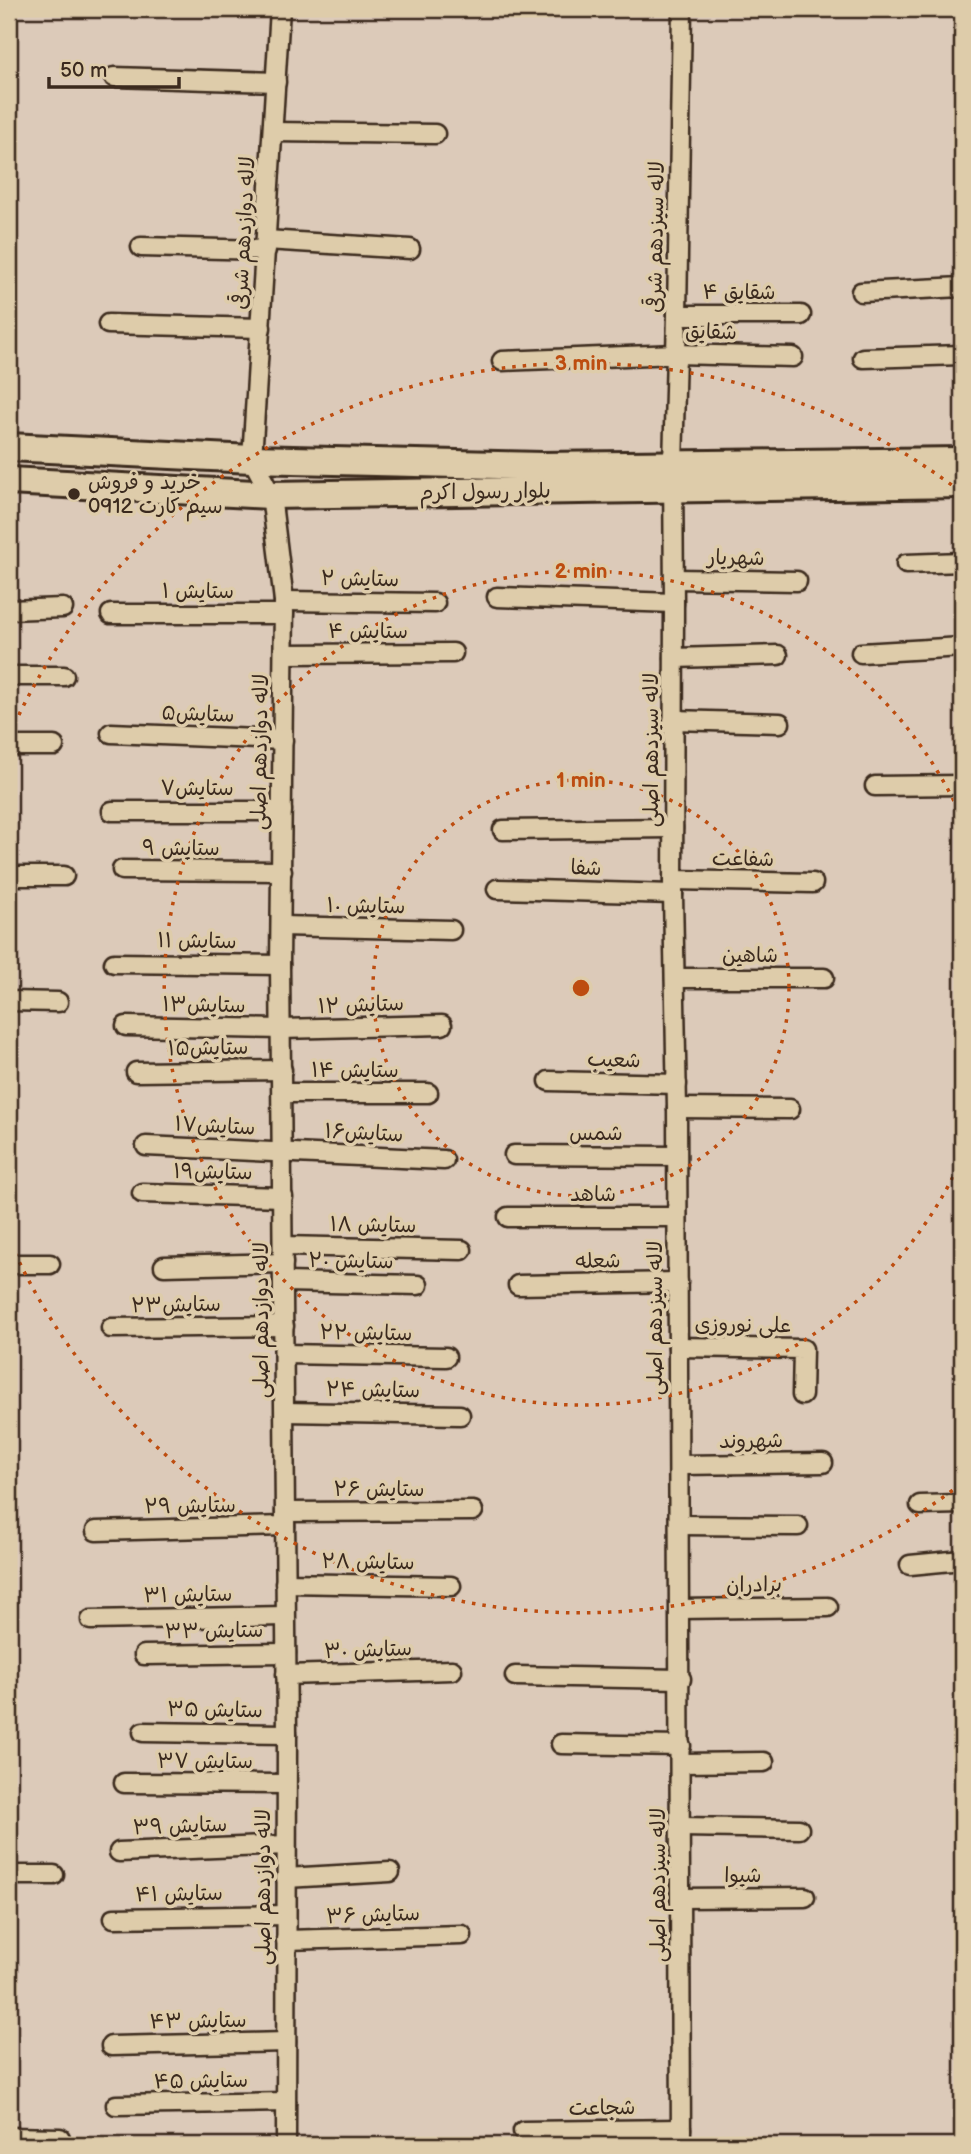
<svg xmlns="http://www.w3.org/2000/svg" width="971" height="2154" viewBox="0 0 971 2154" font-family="'Balsamiq Sans','Playpen Sans Arabic',sans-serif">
	<rect width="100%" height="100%" fill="#dccab9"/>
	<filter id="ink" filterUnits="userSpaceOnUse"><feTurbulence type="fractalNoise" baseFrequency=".0143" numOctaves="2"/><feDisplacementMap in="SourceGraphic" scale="14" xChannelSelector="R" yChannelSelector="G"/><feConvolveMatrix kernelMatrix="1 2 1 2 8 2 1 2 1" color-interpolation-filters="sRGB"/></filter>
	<g filter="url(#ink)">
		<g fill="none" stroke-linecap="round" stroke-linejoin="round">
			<g stroke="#3b2a1e" stroke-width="23">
				<g id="street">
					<path d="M280,9l-28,450 19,36 13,106 -4,364 7,769 -1,411"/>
					<path d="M114,77l162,5"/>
					<path d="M273,132l162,2"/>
					<path d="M266,240l144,9"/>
					<path d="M141,247l125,3"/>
					<path d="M861,292l101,-5"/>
					<path d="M677,315h124"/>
					<path d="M108,324l153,4"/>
					<path d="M863,358l99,-3"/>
					<path d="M502,361l174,-7 117,3"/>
					<path d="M906,564l56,-2"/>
					<path d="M674,579l123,2"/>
					<path d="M497,597l177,6"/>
					<path d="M284,601l151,2"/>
					<path d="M9,610l54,-2"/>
					<path d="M111,614h173"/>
					<path d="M861,653l101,-6"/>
					<path d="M284,654l169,-1"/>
					<path d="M674,658l104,-3"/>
					<path d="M9,676h55"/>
					<path d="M673,720l107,3"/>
					<path d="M111,733l172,7"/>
					<path d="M9,746h45"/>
					<path d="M875,786l87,-1"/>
					<path d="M112,811h170"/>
					<path d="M503,830l170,-2"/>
					<path d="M122,870l160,1"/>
					<path d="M9,876h55"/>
					<path d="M673,880l140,3"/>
					<path d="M497,889l176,5"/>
					<path d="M281,926l170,4"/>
					<path d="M114,963l166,2"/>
					<path d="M675,978h149"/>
					<path d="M9,1001l49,1"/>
					<path d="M126,1026l155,3 161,-4"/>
					<path d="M136,1072l146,-2"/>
					<path d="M549,1081l128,3"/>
					<path d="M282,1093h146"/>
					<path d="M677,1108l113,1"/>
					<path d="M146,1146l298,14"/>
					<path d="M514,1155l163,1"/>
					<path d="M142,1193l141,4"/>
					<path d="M508,1217h169"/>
					<path d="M283,1246l179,4"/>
					<path d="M9,1264h41"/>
					<path d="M164,1266l119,-3"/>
					<path d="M284,1282l134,3"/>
					<path d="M518,1285l160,-3"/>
					<path d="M111,1328l173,-2"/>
					<path d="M678,1347l125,2 -1,46"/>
					<path d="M284,1354l162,3"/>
					<path d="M285,1412l175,3"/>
					<path d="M679,1465l144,-2"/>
					<path d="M920,1505l42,-1"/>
					<path d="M285,1512l188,-1"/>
					<path d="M680,1525l118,1"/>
					<path d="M96,1531l189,-5"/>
					<path d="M910,1565l52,-5"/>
					<path d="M285,1583l166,3"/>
					<path d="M680,1609l148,-2"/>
					<path d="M91,1620l194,-4"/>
					<path d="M144,1655l142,-2"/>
					<path d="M286,1675l166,-5"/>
					<path d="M515,1676l166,3"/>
					<path d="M143,1732l144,2"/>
					<path d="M561,1744l120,2"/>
					<path d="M681,1763l83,-1"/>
					<path d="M124,1783l162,1"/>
					<path d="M681,1827l118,2"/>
					<path d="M119,1852l167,-7"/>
					<path d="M9,1875h45"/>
					<path d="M286,1878l104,-6"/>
					<path d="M681,1898l124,-1"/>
					<path d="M114,1918l172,-3"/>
					<path d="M286,1940l176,-5"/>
					<path d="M111,2046l175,-4"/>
					<path d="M116,2105l170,-3"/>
					<path d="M523,2131l158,-2"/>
					<path d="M9,2137l51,1"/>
					<path d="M681,2145l-4,-1037 -4,-214 1,-291 -1,-138 4,-150 5,-306"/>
				</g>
			</g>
			<g stroke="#3b2a1e" stroke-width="32">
				<g id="secondary">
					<path d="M9,447l243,12 290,7 420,-5"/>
					<path d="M9,481l262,14 691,-11"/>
				</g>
			</g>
			<use href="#street" stroke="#deccaa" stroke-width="18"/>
			<use href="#secondary" stroke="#deccaa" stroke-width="26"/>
		</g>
	</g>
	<g fill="none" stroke="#bd4d10" stroke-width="3.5" stroke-dasharray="3.5 7">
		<circle cx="581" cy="988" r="208"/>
		<path d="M962 1158A417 417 0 1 1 962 818"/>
		<path d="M961 1484A625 625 0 0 1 10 1242M10 734A625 625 0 0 1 961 492"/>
	</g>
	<circle fill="#3b2a1e" stroke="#deccaa" stroke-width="2.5" cx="74" cy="494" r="7"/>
	<g text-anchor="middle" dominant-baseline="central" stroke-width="7" stroke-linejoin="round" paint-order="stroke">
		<g font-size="21" fill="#3b2a1e" stroke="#deccaa">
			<text transform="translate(244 233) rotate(-87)">لاله دوازدهم شرقی</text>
			<text transform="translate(656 237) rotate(-89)">لاله سیزدهم شرقی</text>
			<text x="739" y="292">شقایق ۴</text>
			<text transform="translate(711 332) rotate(1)">شقایق</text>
			<text transform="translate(485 492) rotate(-1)">بلوار رسول اکرم</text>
			<text transform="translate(736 558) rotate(1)">شهریار</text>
			<text transform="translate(360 579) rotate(1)">ستایش ۲</text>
			<text x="198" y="591">ستایش ۱</text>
			<text x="368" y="631">ستایش ۴</text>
			<text transform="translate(198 714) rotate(2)">ستایش۵</text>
			<text transform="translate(651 750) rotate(-90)">لاله سیزدهم اصلی</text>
			<text transform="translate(260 752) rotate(-89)">لاله دوازدهم اصلی</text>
			<text x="197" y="788">ستایش۷</text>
			<text x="181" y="848">ستایش ۹</text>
			<text transform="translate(743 859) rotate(1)">شفاعت</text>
			<text transform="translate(586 868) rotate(2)">شفا</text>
			<text transform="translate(366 906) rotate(1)">ستایش ۱۰</text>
			<text transform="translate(197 941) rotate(1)">ستایش ۱۱</text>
			<text x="750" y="955">شاهین</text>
			<text transform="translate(204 1005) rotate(1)">ستایش۱۳</text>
			<text transform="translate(361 1005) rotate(-2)">ستایش ۱۲</text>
			<text transform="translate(208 1048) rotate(-1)">ستایش۱۵</text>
			<text transform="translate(614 1060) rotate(2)">شعیب</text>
			<text x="355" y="1070">ستایش ۱۴</text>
			<text transform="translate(215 1126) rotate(3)">ستایش۱۷</text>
			<text transform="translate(364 1133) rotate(3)">ستایش۱۶</text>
			<text x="596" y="1133">شمس</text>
			<text transform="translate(213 1172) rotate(1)">ستایش۱۹</text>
			<text x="593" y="1194">شاهد</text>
			<text transform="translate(373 1225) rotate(1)">ستایش ۱۸</text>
			<text transform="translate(351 1261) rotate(1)">ستایش ۲۰</text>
			<text transform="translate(598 1261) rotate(-1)">شعله</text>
			<text transform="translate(176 1305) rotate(-1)">ستایش۲۳</text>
			<text transform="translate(655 1318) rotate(-90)">لاله سیزدهم اصلی</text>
			<text transform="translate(261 1320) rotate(-90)">لاله دوازدهم اصلی</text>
			<text transform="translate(743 1325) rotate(1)">علی نوروزی</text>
			<text transform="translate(366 1333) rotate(1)">ستایش ۲۲</text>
			<text transform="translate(373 1390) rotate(1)">ستایش ۲۴</text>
			<text transform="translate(751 1441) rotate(-1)">شهروند</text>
			<text x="379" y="1489">ستایش ۲۶</text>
			<text transform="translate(190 1506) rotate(-1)">ستایش ۲۹</text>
			<text transform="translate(368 1562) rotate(1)">ستایش ۲۸</text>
			<text transform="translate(754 1585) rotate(-1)">برادران</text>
			<text transform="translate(188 1595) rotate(-1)">ستایش ۳۱</text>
			<text transform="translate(214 1631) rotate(-1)">ستایش ۳۳</text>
			<text transform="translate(368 1650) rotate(-2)">ستایش ۳۰</text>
			<text transform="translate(215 1710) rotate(1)">ستایش ۳۵</text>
			<text x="205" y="1761">ستایش ۳۷</text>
			<text transform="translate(180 1826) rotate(-2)">ستایش ۳۹</text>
			<text x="743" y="1875">شیوا</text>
			<text transform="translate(658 1885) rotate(-90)">لاله سیزدهم اصلی</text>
			<text transform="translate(263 1887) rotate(-90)">لاله دوازدهم اصلی</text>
			<text transform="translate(179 1894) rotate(-1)">ستایش ۴۱</text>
			<text transform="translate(373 1915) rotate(-2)">ستایش ۳۶</text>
			<text transform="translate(198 2021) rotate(-1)">ستایش ۴۳</text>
			<text transform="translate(201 2081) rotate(-1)">ستایش ۴۵</text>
			<text transform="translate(602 2108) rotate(-1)">شجاعت</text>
		</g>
		<g font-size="21" fill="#3b2a1e" stroke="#deccaa" text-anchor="start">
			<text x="88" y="482">خرید و فروش<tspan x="88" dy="24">سیم کارت 0912</tspan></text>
		</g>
	</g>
	<circle cx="581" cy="988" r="10" fill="#bd4d10" stroke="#deccaa" stroke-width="3.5"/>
	<g font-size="21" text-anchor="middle" font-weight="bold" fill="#bd4d10" stroke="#deccaa" stroke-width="7" stroke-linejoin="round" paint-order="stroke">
		<text x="581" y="370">3 min</text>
		<text x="581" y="578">2 min</text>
		<text x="581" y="787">1 min</text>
	</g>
	<rect width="971" height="2154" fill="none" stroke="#deccaa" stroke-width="35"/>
	<rect x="18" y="18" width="936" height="2119" fill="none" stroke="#3b2a1e" stroke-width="2.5" filter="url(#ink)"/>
	<path d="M49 77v10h130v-10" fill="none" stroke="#3b2a1e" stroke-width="3.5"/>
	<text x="60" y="77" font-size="21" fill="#3b2a1e" stroke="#deccaa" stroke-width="5" paint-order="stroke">50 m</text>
</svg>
